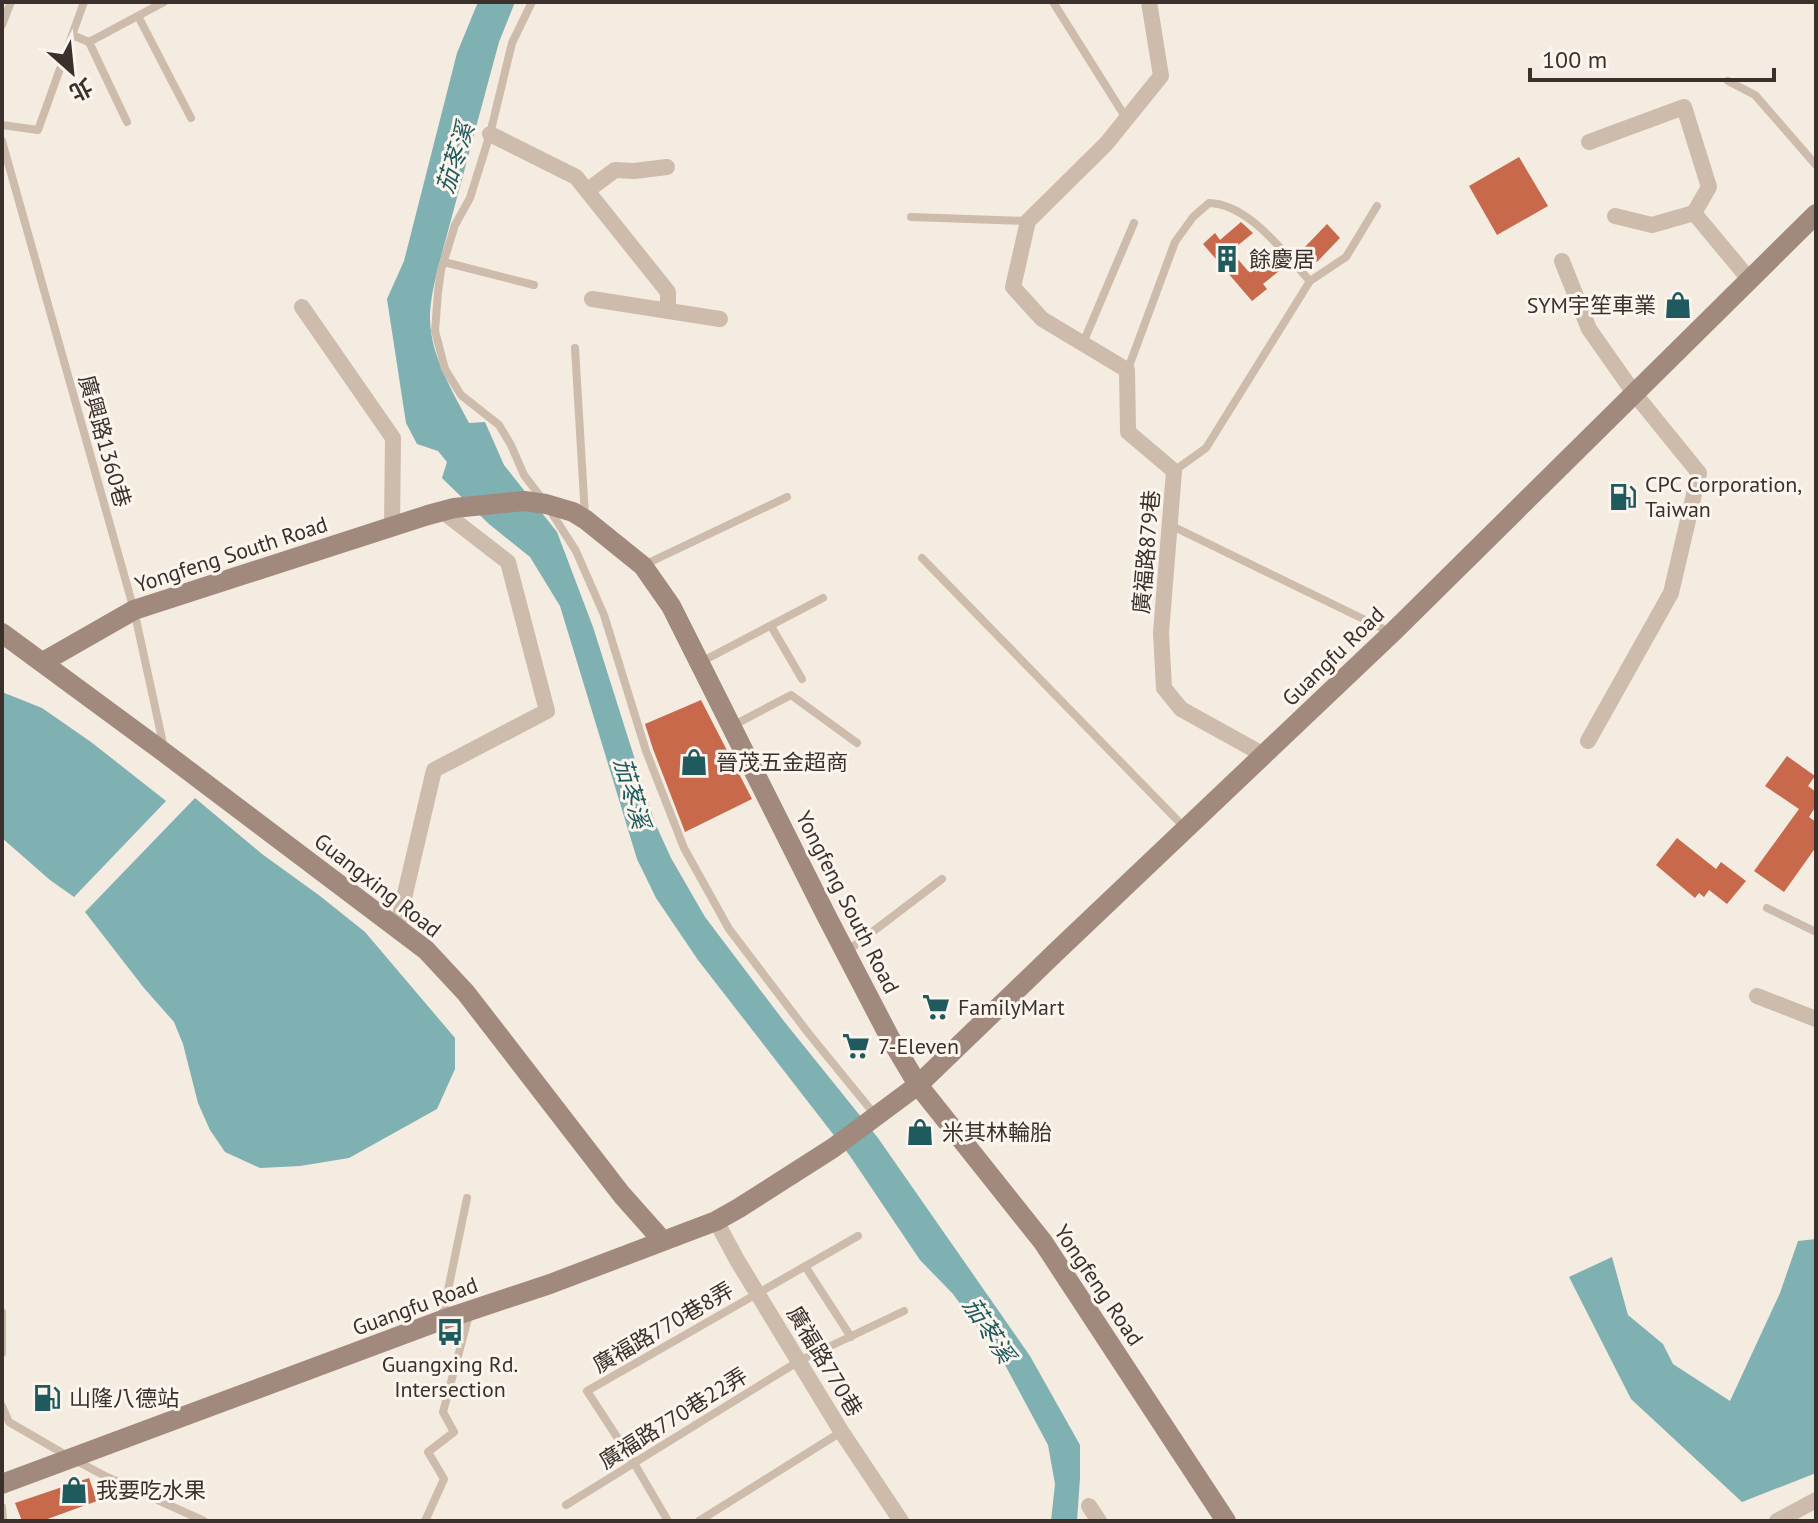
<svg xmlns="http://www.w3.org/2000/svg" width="1818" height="1523" viewBox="0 0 1818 1523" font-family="'PT Sans','Noto Sans TC',sans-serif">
	<rect width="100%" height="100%" fill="#f4ebe1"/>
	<g fill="#7fb0b2">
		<path d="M478,2h37l-16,40 -61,226c-4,17 -8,33 -8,50 0,37 22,72 39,105l16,-1 19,43 53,67 36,95 62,196 16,35 34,59 78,103 95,118 152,218 50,89v33l-3,43h-26l4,-37 -7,-39 -44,-82 -51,-69 -33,-34 -70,-104 -152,-196 -42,-62 -19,-39 -77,-253 -30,-49 -41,-33 -47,-46 5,-16 -9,-11 -21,-7 -11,-21 -19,-124 17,-38 53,-208z"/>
		<path d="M2,692l40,16 49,34 75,59 -92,96 -24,-17 -48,-42z"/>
		<path d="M195,798l67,56 58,42 45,36 90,106v31l-18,40 -88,49 -49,8 -40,2 -35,-16 -15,-22 -12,-27 -15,-59 -9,-22 -30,-34 -59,-76z"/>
		<path d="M1816,1239v234l-74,29 -111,-103 -62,-122 43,-20 16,58 35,29 10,20 57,37 50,-108 18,-52z"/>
	</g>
	<g fill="#c8694b">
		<path d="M1519,157l29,49 -51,29 -28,-49z"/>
		<path d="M1241,222l12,11 -22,18 17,20 24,-19 12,15 -21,17 4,5 -15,12 -49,-57 12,-11 5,7z"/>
		<path d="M1327,224l13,14 -23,24 -14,-13z"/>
		<path d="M701,700l51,99 -67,33 -32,-83 -8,-25z"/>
		<path d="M1787,756l28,20 -7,10 8,6v14l-7,11 7,5v25l-32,45 -30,-21 45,-62 -34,-23z"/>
		<path d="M1677,838l39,31 5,-7 25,19 -19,23 -18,-14 -5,7 -5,-4 -4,5 -39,-33z"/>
		<path d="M89,1478l8,23 -55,20h-20l-7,-18z"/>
	</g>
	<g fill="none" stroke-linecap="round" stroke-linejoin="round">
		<g stroke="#cdbbac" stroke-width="8">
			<path d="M532,2l-20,41 -22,91 -20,64 -15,27 -14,45 -3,22 -3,39 10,38 16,26 38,30 12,20 13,30 22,29 30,47 28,64 42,136 38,97 45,81 80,105 67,82"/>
			<path d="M1053,2l73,116"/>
			<path d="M138,16l53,102"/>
			<path d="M2,25l9,-23"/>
			<path d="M72,35l17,7 38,80"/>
			<path d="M89,42l75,-40"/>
			<path d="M1728,81l27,14 61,70"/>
			<path d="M2,125l36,5 46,-128"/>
			<path d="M2,141l132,469 30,138"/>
			<path d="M911,217l116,4"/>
			<path d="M444,262l90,23"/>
			<path d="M1083,343l51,-120"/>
			<path d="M575,348l10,168"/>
			<path d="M1128,369l47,-127 18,-25 16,-14c40,1 75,50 101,78"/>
			<path d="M1174,471l32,-23 104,-167 36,-24 31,-51"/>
			<path d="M1170,525l222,108"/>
			<path d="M922,558l263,270"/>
			<path d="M644,565l143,-68"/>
			<path d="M771,626l31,53"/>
			<path d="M699,663l124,-65"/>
			<path d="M732,726l59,-31 66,48"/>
			<path d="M1767,908l49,24"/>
			<path d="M846,952l96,-73"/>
			<path d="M805,1266l46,71"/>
			<path d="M2,1312v41"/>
			<path d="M442,1319l25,-121"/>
			<path d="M2,1406l7,16 62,36 36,19 97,44"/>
			<path d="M566,1505l233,-144 105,-50"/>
			<path d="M2,1507l1,14"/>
			<path d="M425,1521l19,-42 -16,-27 26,-20 -11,-20 26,-97"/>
			<path d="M668,1521l-34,-58 -47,-72 271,-155"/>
			<path d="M699,1521l142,-89"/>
		</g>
		<g stroke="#cdbbac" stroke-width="16">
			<path d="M1149,2l12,74 -55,68 -78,77 -15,66 29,32 85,51 1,62 46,39 -13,162 3,55 17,21 83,46"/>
			<path d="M490,134l86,43 92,115v19"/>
			<path d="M1589,142l95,-35 25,80 -15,26"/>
			<path d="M588,190l27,-20 19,1 33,-4"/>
			<path d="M1694,213l55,66"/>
			<path d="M1615,216l37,9 42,-12"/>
			<path d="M1562,261l27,68 45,64 65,80 -28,120 -83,148"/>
			<path d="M592,299l128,20"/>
			<path d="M302,307l91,131 -1,88"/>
			<path d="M397,928l37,-158 113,-59 -39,-149 -66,-51"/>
			<path d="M1757,996l59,23"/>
			<path d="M716,1221l21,39 104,171 60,90"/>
			<path d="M1089,1506l10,15"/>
			<path d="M1777,1521l39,-21"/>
		</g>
		<g stroke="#a18a7d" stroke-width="20">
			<path d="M2,633l163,120 261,197 40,43 156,202 40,45"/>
			<path d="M43,662l91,-52 294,-95 26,-7 70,-7 22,3 27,8 13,8 57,46 28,40 155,309 64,123 28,47 125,157 183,279"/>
			<path d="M2,1484l440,-164 108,-36 166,-63 23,-13 94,-60 85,-63 139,-134 335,-318 424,-419"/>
		</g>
	</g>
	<defs>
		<g id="building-bare" transform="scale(2.16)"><path d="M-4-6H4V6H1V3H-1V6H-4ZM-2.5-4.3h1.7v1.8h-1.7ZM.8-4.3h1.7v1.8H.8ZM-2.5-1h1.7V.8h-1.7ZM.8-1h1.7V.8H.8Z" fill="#1f5a5e" stroke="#fbf5ee" stroke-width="2.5" paint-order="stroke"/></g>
		<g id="shop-bare" transform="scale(2.16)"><path d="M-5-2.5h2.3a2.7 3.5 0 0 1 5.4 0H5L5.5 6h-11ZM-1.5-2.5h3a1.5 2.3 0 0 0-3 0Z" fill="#1f5a5e" stroke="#fbf5ee" stroke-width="2.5" paint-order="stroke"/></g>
		<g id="fuel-bare" transform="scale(2.16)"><path d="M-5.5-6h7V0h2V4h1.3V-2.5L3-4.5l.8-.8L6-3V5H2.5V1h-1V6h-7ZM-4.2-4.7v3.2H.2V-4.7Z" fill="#1f5a5e" stroke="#fbf5ee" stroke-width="2.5" paint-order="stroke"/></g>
		<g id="supermarket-bare" transform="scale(2.16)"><path d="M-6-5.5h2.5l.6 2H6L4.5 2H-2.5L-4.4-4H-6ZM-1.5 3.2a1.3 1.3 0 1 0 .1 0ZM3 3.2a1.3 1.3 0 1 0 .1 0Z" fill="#1f5a5e" stroke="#fbf5ee" stroke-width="2.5" paint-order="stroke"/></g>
		<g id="bus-bare" transform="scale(2.16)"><path d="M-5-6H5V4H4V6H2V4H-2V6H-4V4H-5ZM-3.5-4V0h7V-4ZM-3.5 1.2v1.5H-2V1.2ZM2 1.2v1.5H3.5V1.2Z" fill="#1f5a5e" stroke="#fbf5ee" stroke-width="2.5" paint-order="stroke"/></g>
	</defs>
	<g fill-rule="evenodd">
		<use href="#building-bare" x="1227" y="259"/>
		<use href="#shop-bare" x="1678" y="305"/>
		<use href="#fuel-bare" x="1623" y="497"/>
		<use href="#shop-bare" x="694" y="762"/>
		<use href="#supermarket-bare" x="936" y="1007"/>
		<use href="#supermarket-bare" x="856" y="1046"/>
		<use href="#shop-bare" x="920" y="1132"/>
		<use href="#bus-bare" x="450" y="1332"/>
		<use href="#fuel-bare" x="47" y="1398"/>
		<use href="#shop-bare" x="74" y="1490"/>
	</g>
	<g text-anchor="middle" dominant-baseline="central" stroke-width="6" stroke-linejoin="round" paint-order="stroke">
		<g font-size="22" fill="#3b302b" stroke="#fbf5ee" text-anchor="start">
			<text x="1249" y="259">餘慶居</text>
			<text x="1656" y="305" text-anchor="end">SYM宇笙車業</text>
			<text x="1645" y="484">CPC Corporation,<tspan x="1645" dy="25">Taiwan</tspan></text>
			<text x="716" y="762">晉茂五金超商</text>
			<text x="958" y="1007">FamilyMart</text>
			<text x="878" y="1046">7-Eleven</text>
			<text x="942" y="1132">米其林輪胎</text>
			<text x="450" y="1364" text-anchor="middle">Guangxing Rd.<tspan x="450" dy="25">Intersection</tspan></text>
			<text x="69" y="1398">山隆八德站</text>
			<text x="96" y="1490">我要吃水果</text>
		</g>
		<g font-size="22" fill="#3b302b" stroke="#fbf5ee">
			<text transform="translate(105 441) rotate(74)">廣興路1360巷</text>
			<text transform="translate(1146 552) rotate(-85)">廣福路879巷</text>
			<text transform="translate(231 554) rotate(-18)">Yongfeng South Road</text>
			<text transform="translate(1333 656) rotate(-44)">Guangfu Road</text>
			<text transform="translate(378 885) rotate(38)">Guangxing Road</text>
			<text transform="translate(848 902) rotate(63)">Yongfeng South Road</text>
			<text transform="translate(1099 1285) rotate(56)">Yongfeng Road</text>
			<text transform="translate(415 1306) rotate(-20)">Guangfu Road</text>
			<text transform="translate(663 1327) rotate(-30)">廣福路770巷8弄</text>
			<text transform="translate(825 1361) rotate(59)">廣福路770巷</text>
			<text transform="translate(673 1418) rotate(-32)">廣福路770巷22弄</text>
		</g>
		<g font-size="24" font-style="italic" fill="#1f5a5e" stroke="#fbf5ee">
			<text transform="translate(455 158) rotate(-72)">茄苳溪</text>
			<text transform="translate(632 793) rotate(74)">茄苳溪</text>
			<text transform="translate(989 1330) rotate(57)">茄苳溪</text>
		</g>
	</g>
	<rect width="1818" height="1523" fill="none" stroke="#3b302b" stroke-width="8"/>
	<g transform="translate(72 72) rotate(153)" stroke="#fbf5ee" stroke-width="6" paint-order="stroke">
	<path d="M0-6L14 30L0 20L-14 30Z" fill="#3b302b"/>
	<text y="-12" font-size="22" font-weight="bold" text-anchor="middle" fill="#3b302b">北</text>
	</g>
	<path d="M1530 68v12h244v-12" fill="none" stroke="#3b302b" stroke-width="4"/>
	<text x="1542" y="68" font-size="24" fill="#3b302b" stroke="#fbf5ee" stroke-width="6" paint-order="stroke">100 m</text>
</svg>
